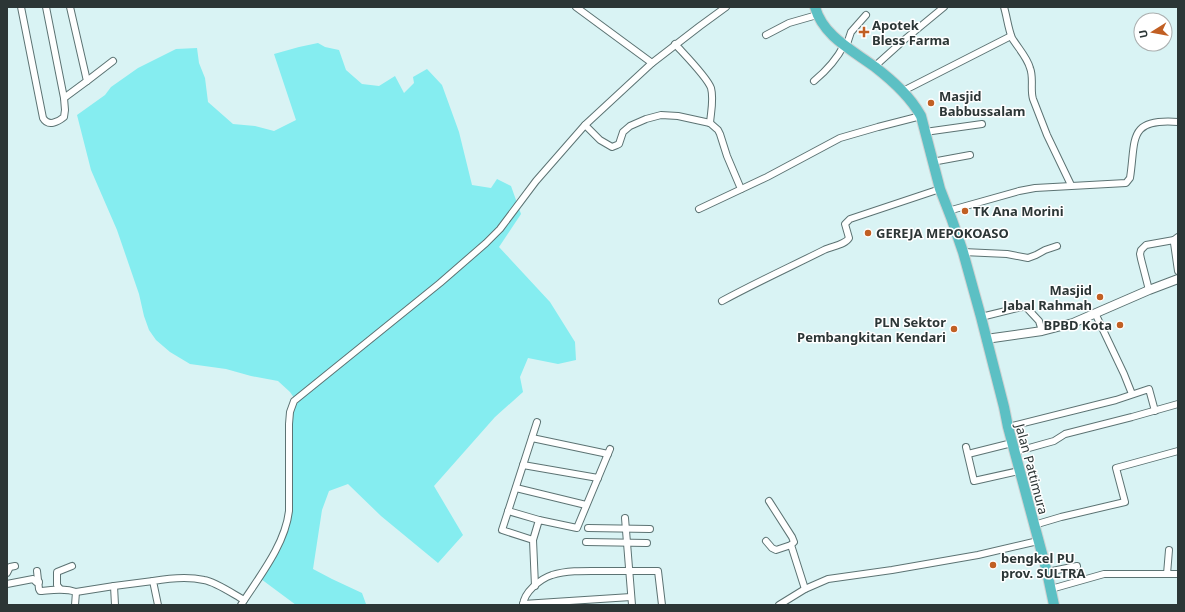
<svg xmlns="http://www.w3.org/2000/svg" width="1185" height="612" viewBox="0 0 1185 612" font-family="'Noto Sans',sans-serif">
	<rect width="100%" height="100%" fill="#d9f3f4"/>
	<path fill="#85edf0" d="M318,43l7,4 14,3 7,20 16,14 17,2 16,-10 9,17 10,-10 -1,-6 14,-8 15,16 17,47 13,53 19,3 6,-9 14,7 10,28 -22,33 51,55 25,40 1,18 -18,4 -30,-6 -8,19 3,15 -28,25 -61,69 29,49 -25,28 -57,-47 -33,-32 -19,7 -7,19 -9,59 19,10 30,14 4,11 -2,1h-68l-35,-26c12,-21 27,-43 30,-68l1,-87 1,-11 4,-11 -7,-10 -12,-11 -27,-5 -25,-7 -36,-5 -20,-12 -14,-12 -7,-10 -5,-14 -5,-22 -22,-64 -26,-60 -14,-55 28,-20 6,-8 27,-19 38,-19 21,-1 2,15 6,15 3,24 25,22 22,2 19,5 22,-11 -22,-66 25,-7z"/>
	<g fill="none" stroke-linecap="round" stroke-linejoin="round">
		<g stroke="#5c7373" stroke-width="8">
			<g id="minor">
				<path d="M21,7l22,111c5,9 15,4 21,-1l1,-7 -1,-12"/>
				<path d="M46,7l18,91 23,-17 -17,-74"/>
				<path d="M576,7l76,56"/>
				<path d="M1004,7c3,10 4,21 8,31 6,10 15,19 18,30 4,10 0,21 3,31l14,36 24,50"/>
				<path d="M766,35l23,-12 28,-8"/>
				<path d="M675,44c9,10 32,33 36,44 3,11 0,23 -1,35"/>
				<path d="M846,47l5,-15 15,-17"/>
				<path d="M874,67l30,-27 40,-33"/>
				<path d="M87,81l26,-20"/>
				<path d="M814,81c12,-10 23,-22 30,-36"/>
				<path d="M903,91l108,-55"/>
				<path d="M585,125l15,15 12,7 5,-2 2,-1 4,-12 7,-6 16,-7 15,-4 17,1 32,7 8,7 2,4 7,22 14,33"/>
				<path d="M925,132l57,-8"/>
				<path d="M932,162l38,-7"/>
				<path d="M699,209l68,-32 73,-39 38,-11 43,-11"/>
				<path d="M948,211l71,-20 16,-3 91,-5 4,-5c6,-38 -3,-60 48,-56"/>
				<path d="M1178,237l-4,3v3l4,28"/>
				<path d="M963,252l44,2 21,4 8,-3 9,-5 12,-4"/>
				<path d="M1149,290l-8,-31 -1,-5 1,-4 5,-5 28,-5"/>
				<path d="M722,301c33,-18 68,-34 102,-51 8,-4 21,-5 25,-12l-4,-14 5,-5 90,-30"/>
				<path d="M1095,313l29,61 8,20"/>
				<path d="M981,317l41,-10h4l13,14 3,10"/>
				<path d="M1008,427l108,-27 33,-11 6,22"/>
				<path d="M532,438l76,16"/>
				<path d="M966,447l8,34 45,-10"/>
				<path d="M1015,452l39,-11 11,-7 67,-17 46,-13"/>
				<path d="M968,454l44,-11"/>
				<path d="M523,465l75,13"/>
				<path d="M516,488l70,17"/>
				<path d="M769,501l23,36 2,5 -3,3 14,44"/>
				<path d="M508,511l31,9"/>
				<path d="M625,518l7,87"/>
				<path d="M1034,525l27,-8 64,-15 -9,-34 62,-17"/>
				<path d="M588,528l62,1"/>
				<path d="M533,540l6,-20 38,8 33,-79"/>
				<path d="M766,541l6,7 4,2 15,-5"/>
				<path d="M586,542l61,1"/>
				<path d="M37,571l2,18 1,2h2c11,-1 23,-3 34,1l38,-6 39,-5"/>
				<path d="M1047,572l30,-6"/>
				<path d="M7,573l3,-6 5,-1"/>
				<path d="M1167,574l2,-24"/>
				<path d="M7,584l26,-5 3,3h3"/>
				<path d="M114,586l1,19"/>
				<path d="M535,586l-2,-46 -31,-10 35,-108"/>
				<path d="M60,589l-3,-4v-13l15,-6"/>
				<path d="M1051,589l53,-15h74"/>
				<path d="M523,604l108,-7"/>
				<path d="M75,605l1,-13"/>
				<path d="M158,605l-5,-24c17,-3 34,-5 51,-1 12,2 29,14 40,20"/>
				<path d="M241,605c18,-28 44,-60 48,-94v-87l1,-12 4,-11 146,-118 46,-40 14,-14 36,-48 49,-56 67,-62 48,-37 26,-19"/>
				<path d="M523,605c1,-13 17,-26 29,-30 17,-5 35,-4 53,-4 17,0 35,0 53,0l4,34"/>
				<path d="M779,605l26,-16 23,-10 64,-9 86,-15 60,-14"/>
			</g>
		</g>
		<g stroke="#5c7373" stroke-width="10">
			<path id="secondary" d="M986,339l56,-8 31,-8 76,-33 29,-11"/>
		</g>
		<g stroke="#d1d3d3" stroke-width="12">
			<path id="trunk" d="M815,7c8,29 37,43 60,60 18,14 35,29 46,49l19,73 12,31 11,32 18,65 23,90 4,20 39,145 7,33"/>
		</g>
		<use href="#minor" stroke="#fff" stroke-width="6"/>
		<use href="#secondary" stroke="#fff" stroke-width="8"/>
		<use href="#trunk" stroke="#5cc0c4" stroke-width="10"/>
	</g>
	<g fill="#c15f23" stroke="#fff" stroke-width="1.5">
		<path d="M862 26h4v4h4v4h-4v4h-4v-4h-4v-4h4z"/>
		<circle cx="931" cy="103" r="4"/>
		<circle cx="965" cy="211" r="4"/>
		<circle cx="868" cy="233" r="4"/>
		<circle cx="1100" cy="297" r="4"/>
		<circle cx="1120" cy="325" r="4"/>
		<circle cx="954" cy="329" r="4"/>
		<circle cx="993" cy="565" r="4"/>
	</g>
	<g text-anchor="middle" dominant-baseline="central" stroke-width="3" stroke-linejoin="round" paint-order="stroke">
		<g font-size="13" font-weight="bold" fill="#2c3636" stroke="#fff" text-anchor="start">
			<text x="872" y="25">Apotek<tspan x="872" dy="15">Bless Farma</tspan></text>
			<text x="939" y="96">Masjid<tspan x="939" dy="15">Babbussalam</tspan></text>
			<text x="973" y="211">TK Ana Morini</text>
			<text x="876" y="233">GEREJA MEPOKOASO</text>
			<text x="1092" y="290" text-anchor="end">Masjid<tspan x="1092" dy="15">Jabal Rahmah</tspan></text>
			<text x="946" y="322" text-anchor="end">PLN Sektor<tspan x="946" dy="15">Pembangkitan Kendari</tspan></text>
			<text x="1112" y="325" text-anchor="end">BPBD Kota</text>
			<text x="1001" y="558">bengkel PU<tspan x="1001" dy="15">prov. SULTRA</tspan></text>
		</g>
		<g font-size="13" fill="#2c3636" stroke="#fff">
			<text transform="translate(1032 469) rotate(75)">Jalan Pattimura</text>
		</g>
	</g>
	<rect width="1185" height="612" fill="none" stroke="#2c3636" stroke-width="16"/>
	<g transform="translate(1153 32) rotate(259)"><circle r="19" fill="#ffffff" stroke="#abafaf"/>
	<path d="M0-3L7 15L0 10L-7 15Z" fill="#c15f23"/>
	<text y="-6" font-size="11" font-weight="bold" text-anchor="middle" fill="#2c3636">U</text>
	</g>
</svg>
